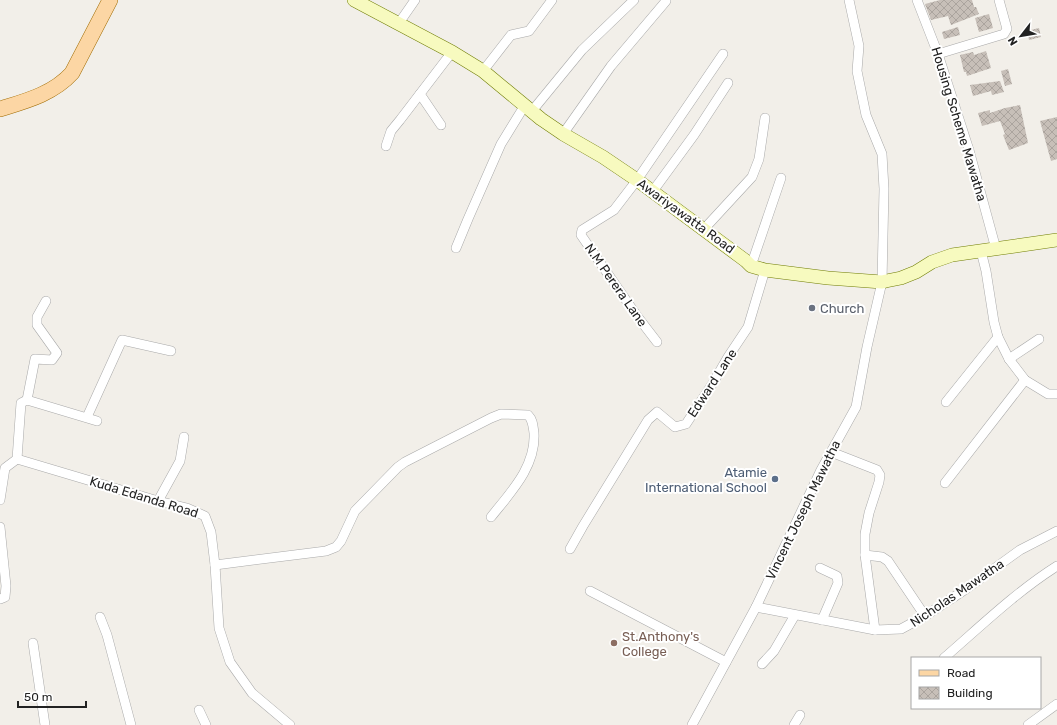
<svg xmlns="http://www.w3.org/2000/svg" width="1057" height="725" viewBox="0 0 1057 725" font-family="Rubik,sans-serif">
	<defs>
		<pattern id="building-cross-hatch" width="8" height="8" patternUnits="userSpaceOnUse"><rect width="8" height="8" fill="#c7bfb8"/><path d="M0 0l8 8M0 8l8-8" fill="none" stroke="#aba49e"/></pattern>
	</defs>
	<rect width="100%" height="100%" fill="#f2efe9"/>
	<g fill="url(#building-cross-hatch)">
		<path d="M940,0h32l2,7h2l3,7 -28,11 -3,-9 -17,4 -6,-16z"/>
		<path d="M989,14l4,14 -14,4 -4,-14z"/>
		<path d="M958,27l2,8 -16,4 -2,-7z"/>
		<path d="M1039,28l2,9 -12,3 -2,-9z"/>
		<path d="M986,51l5,17 -24,8 -1,-4h-2l-4,-17 13,-3 1,3z"/>
		<path d="M1008,69l4,15 -7,2 -4,-15z"/>
		<path d="M1000,81l4,11 -12,3 -1,-4 -18,5 -3,-11z"/>
		<path d="M1020,105l8,38 -19,7 -6,-15 2,-1 -5,-13 -18,5 -4,-13 12,-3v3l15,-5z"/>
		<path d="M1057,117v42l-6,2 -11,-40z"/>
	</g>
	<g fill="none" stroke-linecap="round" stroke-linejoin="round">
		<g stroke="#a9a9a9" stroke-width="10">
			<g id="street">
				<path d="M917,0l21,54 31,96 27,99"/>
				<path d="M399,23l16,-23"/>
				<path d="M938,54l66,-20 3,-5 -8,-29"/>
				<path d="M483,71l28,-36 18,-4 23,-31"/>
				<path d="M420,94l21,31"/>
				<path d="M532,111l50,-61 52,-50"/>
				<path d="M563,134l48,-68 55,-65"/>
				<path d="M386,146l5,-15 9,-11 52,-68"/>
				<path d="M653,191l41,-56 34,-52"/>
				<path d="M704,229l48,-52 7,-18 6,-41"/>
				<path d="M456,248l12,-29 33,-75 24,-39"/>
				<path d="M981,251l5,20 8,51 4,15 11,22 16,21 23,14h9"/>
				<path d="M751,266l30,-88"/>
				<path d="M657,342l-20,-26 -56,-81 1,-5 32,-20 23,-30 86,-126"/>
				<path d="M1009,359l30,-20"/>
				<path d="M27,400l8,-41 17,1 5,-7 -20,-28v-8l9,-16"/>
				<path d="M946,402l52,-65"/>
				<path d="M87,417l35,-77 49,11"/>
				<path d="M831,452l46,18 3,5 -1,7 -10,31 -4,21v21l10,75"/>
				<path d="M17,459l141,42 29,7 18,8 6,16 4,33 4,63 11,34 22,31 38,32"/>
				<path d="M945,483l80,-103"/>
				<path d="M0,500l5,-32 12,-9 4,-56 6,-3 70,21"/>
				<path d="M158,501l22,-40 4,-24"/>
				<path d="M0,527l6,59 -1,11 -5,2"/>
				<path d="M570,549l13,-23 65,-106 9,-8 18,15 11,-3 27,-41 15,-26 20,-30 17,-57"/>
				<path d="M865,555l17,2 6,4 37,55"/>
				<path d="M215,565l111,-14 10,-4 5,-6 14,-30 43,-44 7,-5 86,-44 10,-4 27,1c5,5 5,11 6,18 2,34 -24,60 -43,84"/>
				<path d="M820,568l17,8 1,7 -16,37"/>
				<path d="M590,591l136,71"/>
				<path d="M756,607l119,23 26,-1 24,-13 41,-27 54,-39 37,-19"/>
				<path d="M100,617l7,18 24,90"/>
				<path d="M33,643l12,82"/>
				<path d="M944,658c37,-32 72,-66 113,-92"/>
				<path d="M762,664l12,-13 21,-36"/>
				<path d="M199,710l7,15"/>
				<path d="M692,725l64,-118 65,-137 35,-63 11,-60 15,-65 2,-93 -2,-35 -16,-39 -9,-44 2,-25 -10,-46"/>
				<path d="M794,725l6,-10"/>
				<path d="M1028,725l29,-21"/>
			</g>
		</g>
		<g stroke="#707d05" stroke-width="14">
			<path id="secondary" d="M354,0l98,52 31,19 58,48 22,15 40,23 34,23 109,81 5,5 14,4 63,8 54,4 4,-1 15,-3 15,-6 16,-10 20,-7 105,-15"/>
		</g>
		<g stroke="#a06b00" stroke-width="16">
			<path id="primary" d="M0,109c26,-8 53,-15 72,-36l38,-73"/>
		</g>
		<use href="#street" stroke="#fff" stroke-width="9"/>
		<use href="#secondary" stroke="#f7fabf" stroke-width="13"/>
		<use href="#primary" stroke="#fcd6a4" stroke-width="15"/>
	</g>
	<circle fill="#6b7280" stroke="#fff" stroke-width="1.5" cx="812" cy="308" r="4"/>
	<circle fill="#5c6f8a" stroke="#fff" stroke-width="1.5" cx="775" cy="479" r="4"/>
	<circle fill="#8d6e63" stroke="#fff" stroke-width="1.5" cx="614" cy="643" r="4"/>
	<g text-anchor="middle" dominant-baseline="central" stroke-width="4" stroke-linejoin="round" paint-order="stroke">
		<g font-size="13" fill="#222" stroke="#fff">
			<text transform="translate(959 124) rotate(73)">Housing Scheme Mawatha</text>
			<text transform="translate(686 216) rotate(36)">Awariyawatta Road</text>
			<text transform="translate(616 285) rotate(55)">N.M Perera Lane</text>
			<text transform="translate(712 383) rotate(-57)">Edward Lane</text>
			<text transform="translate(144 497) rotate(17)">Kuda Edanda Road</text>
			<text transform="translate(803 510) rotate(-64)">Vincent Joseph Mawatha</text>
			<text transform="translate(957 593) rotate(-34)">Nicholas Mawatha</text>
		</g>
		<g font-size="13" fill="#5b616d" stroke="#fff" text-anchor="start">
			<text x="820" y="308">Church</text>
		</g>
		<g font-size="13" fill="#4e5e75" stroke="#fff" text-anchor="end">
			<text x="767" y="472">Atamie<tspan x="767" dy="15">International School</tspan></text>
		</g>
		<g font-size="13" fill="#785e54" stroke="#fff" text-anchor="start">
			<text x="622" y="636">St.Anthony's<tspan x="622" dy="15">College</tspan></text>
		</g>
	</g>
	<rect x="911" y="657" width="130" height="52" fill="#ffffff" stroke="#a7a7a7"/>
	<rect x="919" y="670" width="20" height="6" fill="#fcd6a4" stroke="#a7a7a7"/>
	<text x="947" y="677" font-size="12" fill="#222222">Road</text>
	<rect x="919" y="687" width="20" height="12" fill="url(#building-cross-hatch)" stroke="#a7a7a7"/>
	<text x="947" y="697" font-size="12" fill="#222222">Building</text>
	<g transform="translate(1021 36) rotate(239)" stroke="#ffffff" stroke-width="3" paint-order="stroke">
	<path d="M0-3L7 15L0 10L-7 15Z" fill="#222222"/>
	<text y="-6" font-size="11" font-weight="bold" text-anchor="middle" fill="#222222">N</text>
	</g>
	<path d="M18 701v6h68v-6" fill="none" stroke="#222222" stroke-width="2"/>
	<text x="24" y="701" font-size="12" fill="#222222" stroke="#ffffff" stroke-width="3" paint-order="stroke">50 m</text>
</svg>
